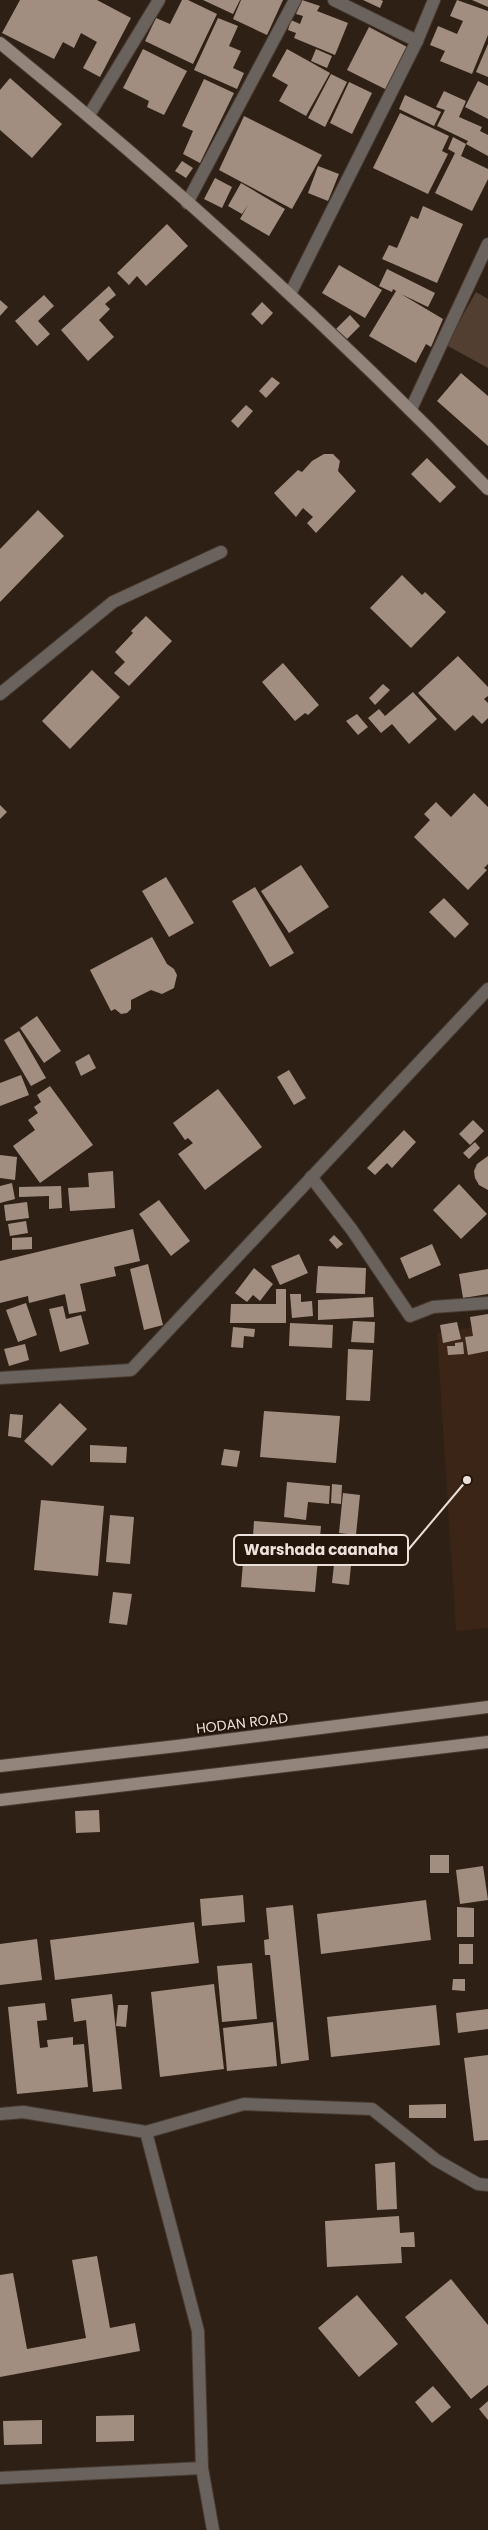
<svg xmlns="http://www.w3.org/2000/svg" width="488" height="2530" viewBox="0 0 488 2530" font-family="Poppins,sans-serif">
	<rect width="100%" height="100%" fill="#2f2015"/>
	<path fill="#3b2517" d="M488,1325v303l-32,3 -19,-298z"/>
	<path fill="#523f32" d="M476,292l12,7v69l-42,-23z"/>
	<g fill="#a28e81">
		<path d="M20,0h77l34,18 -31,59 -17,-9 14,-26 -16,-9 -7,15 -11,-6 -9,17 -52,-26z"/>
		<path d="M182,0h6l29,14 -24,50 -48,-23 11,-23 14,6z"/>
		<path d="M203,0h37l-7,14z"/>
		<path d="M241,0h42l-16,35 -34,-16z"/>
		<path d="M302,0l18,6 -3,5 31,12 -13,32 -41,-17 2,-5 -8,-3 3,-10 9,4 3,-8 -7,-2z"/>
		<path d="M363,0h18l2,1 -3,7z"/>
		<path d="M457,0l31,11v24l-16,39 -32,-13 5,-10 -15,-6 8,-19 19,8 6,-13 -13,-5z"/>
		<path d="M472,0h16v7z"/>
		<path d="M218,18l20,8 -9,20 12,5 -8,17 11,5 -7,16 -43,-19z"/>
		<path d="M369,27l40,21 -22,42 -40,-20z"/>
		<path d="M488,44v33l-12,-5z"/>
		<path d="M143,49l44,22 -23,44 -17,-8 2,-6 -26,-13z"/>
		<path d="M287,49l43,24 -24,43 -27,-15 9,-16 -16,-9z"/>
		<path d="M316,49l16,7 -5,12 -16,-7z"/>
		<path d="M331,74l16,8 -22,45 -17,-9z"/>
		<path d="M10,78l52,46 -30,34 -32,-28v-40z"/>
		<path d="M204,79l30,14 -34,70 -17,-9 10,-23 -11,-5z"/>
		<path d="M478,81l10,5v33l-23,-12z"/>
		<path d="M349,82l23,11 -20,41 -22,-11z"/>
		<path d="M444,91l22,10 -7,16 23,10 -2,4 8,4v21l-22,-12 -5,12 27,13v10l-16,32 -37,-18 20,-40 -7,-4 5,-12 13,7 2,-3 -31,-15 8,-16 -9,-3z"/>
		<path d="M405,95l36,17 -7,14 -35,-17z"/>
		<path d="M400,113l49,23 -7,15 6,3 -20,40 -55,-26z"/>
		<path d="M244,116l78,39 -30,54 -73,-39z"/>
		<path d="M182,161l11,7 -7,10 -11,-7z"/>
		<path d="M318,166l21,8 -11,27 -20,-8z"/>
		<path d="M215,178l17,9 -10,21 -18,-9z"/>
		<path d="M241,183l44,26 -16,27 -29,-17 8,-14 -6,9 -14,-8z"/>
		<path d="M423,206l40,18 -26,59 -55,-24 7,-14 8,3 14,-32 7,3z"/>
		<path d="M167,224l21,22 -42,40 -9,-10 -8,9 -12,-12z"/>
		<path d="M339,265l43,25 -17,28 -43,-25z"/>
		<path d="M387,269l48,24 -7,14 -27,-13 42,25 -12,28 -5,-3 -10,19 -47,-27 27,-45 -3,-2 -1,3 -13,-6z"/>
		<path d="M109,286l7,9 -11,9 5,5 -11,11 15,17 -26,24 -27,-31z"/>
		<path d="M44,295l10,11 -16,15 12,13 -13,12 -22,-25z"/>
		<path d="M0,300l8,7 -8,9z"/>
		<path d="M262,302l11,11 -11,12 -11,-11z"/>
		<path d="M350,315l10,11 -13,13 -11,-10z"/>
		<path d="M461,373l27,23v50l-51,-45z"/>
		<path d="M272,377l8,6 -14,15 -7,-7z"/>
		<path d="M246,405l7,6 -15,17 -7,-7z"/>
		<path d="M324,454h9l7,7 -2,10 18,20 -40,42 -9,-10 6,-6 -10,-9 -7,9 -22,-24 24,-23 4,2 10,-11z"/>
		<path d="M427,458l29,29 -16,16 -29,-29z"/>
		<path d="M38,510l26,26 -64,66v-53z"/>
		<path d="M402,575l20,20 3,-3 21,20 -35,36 -41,-40z"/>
		<path d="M146,616l26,25 -43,45 -15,-13 11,-11 -10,-10 18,-19 -2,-2z"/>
		<path d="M458,656l30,31v9l-4,3 4,4v15l-6,6 -9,-9 -18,16 -37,-38z"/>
		<path d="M283,663l36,42 -11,10 -3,-2 -10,8 -33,-39z"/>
		<path d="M92,670l28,27 -50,52 -28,-28z"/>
		<path d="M383,684l7,6 -15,15 -6,-7z"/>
		<path d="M413,692l24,27 -28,25 -17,-20 -11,9 -13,-15 11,-9 6,7z"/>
		<path d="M357,714l11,13 -10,8 -12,-14z"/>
		<path d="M474,793l14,14v57l-4,4 3,2 -19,20 -54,-53 16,-17 -6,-6 12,-12 15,15z"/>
		<path d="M0,805l7,7 -7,7z"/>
		<path d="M301,865l28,42 -40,26 -28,-42z"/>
		<path d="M166,877l28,46 -25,14 -27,-46z"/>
		<path d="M255,887l39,66 -24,14 -38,-66z"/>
		<path d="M444,898l25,26 -14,14 -26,-26z"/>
		<path d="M152,937l15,27 7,5 3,6 -3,13 -12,6 -11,-4 -20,10v9l-4,4 -6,1 -6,-5 -4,2 -21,-41z"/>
		<path d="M37,1016l24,35 -17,12 -24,-35z"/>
		<path d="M19,1031l27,47 -15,8 -27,-46z"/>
		<path d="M89,1054l7,14 -15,8 -6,-14z"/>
		<path d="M289,1070l17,28 -12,7 -17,-28z"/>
		<path d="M21,1075l8,20 -29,11v-23z"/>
		<path d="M50,1086l43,59 -53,38 -27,-37 22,-16 -7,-10 10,-7 -4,-6 7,-5 -4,-7z"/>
		<path d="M218,1089l44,58 -57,43 -27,-36 15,-11 -5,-5 -3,2 -12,-17z"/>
		<path d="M473,1120l11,11 -14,14 -11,-11z"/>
		<path d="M404,1130l12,12 -24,26 -5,-5 -12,12 -8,-7z"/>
		<path d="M475,1142l5,6 -11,11 -6,-6z"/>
		<path d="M0,1155l17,2 -2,23 -15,-2z"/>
		<path d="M488,1156v34l-9,-5 -4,-7 -1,-7 3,-7z"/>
		<path d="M113,1171l2,37 -45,3 -2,-23 21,-1 -1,-14z"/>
		<path d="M12,1183l3,16 -15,4v-17z"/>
		<path d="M459,1184l28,30 -26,25 -28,-29z"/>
		<path d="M61,1186l1,22 -13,1v-13l-30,1v-10z"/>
		<path d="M159,1200l31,41 -19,15 -32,-42z"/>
		<path d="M27,1202l2,16 -23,3 -2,-16z"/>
		<path d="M26,1221l2,12 -18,3 -2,-12z"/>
		<path d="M133,1229l7,32 -26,6 2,9 -36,8 6,27 -17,3 -4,-20 -36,9 -1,-7 -28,7v-42z"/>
		<path d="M334,1235l9,9 -6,5 -8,-9z"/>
		<path d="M32,1237v12l-20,1v-12z"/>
		<path d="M432,1244l9,21 -32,14 -9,-21z"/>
		<path d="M299,1254l9,19 -28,12 -9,-19z"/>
		<path d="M148,1264l15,61 -19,5 -14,-61z"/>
		<path d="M318,1266l48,2 -1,26 -49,-1z"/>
		<path d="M254,1268l19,16 -13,17 -7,-6 -6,7 -12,-9z"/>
		<path d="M488,1269v25l-25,4 -4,-24z"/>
		<path d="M276,1289h10v34h-56l1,-19h45z"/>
		<path d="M290,1294h11v8l11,-1 1,15 -21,2z"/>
		<path d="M373,1297l1,20 -56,3v-20z"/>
		<path d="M26,1303l11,32 -19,7 -12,-32z"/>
		<path d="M63,1306l3,13 15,-4 8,29 -29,8 -11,-43z"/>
		<path d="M488,1314v37l-20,4 -3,-18 8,-1 -3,-19z"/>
		<path d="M353,1321l22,1 -1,21 -23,-1z"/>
		<path d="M457,1322l4,17 -18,4 -3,-18z"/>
		<path d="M290,1323l43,2 -1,23 -43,-2z"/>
		<path d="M233,1327l22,2 -1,8 -10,-1 -1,12 -12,-1z"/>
		<path d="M463,1342l1,12 -16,1 -1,-9h8v-3z"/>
		<path d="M25,1344l4,16 -20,6 -5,-17z"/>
		<path d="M348,1349l25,1 -3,51 -24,-1z"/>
		<path d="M60,1403l27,26 -35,37 -28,-25z"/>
		<path d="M264,1411l76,5 -4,47 -76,-6z"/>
		<path d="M10,1414l13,1 -2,23 -13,-2z"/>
		<path d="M90,1445l37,2 -1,16 -36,-1z"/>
		<path d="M224,1449l16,2 -3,16 -16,-2z"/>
		<path d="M287,1482l43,4 -1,18 -21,-2 -2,18 -22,-3z"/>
		<path d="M332,1484l10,1 -1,19 -10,-1z"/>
		<path d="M343,1493l17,2 -4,40 -17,-2z"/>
		<path d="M41,1500l63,6 -6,70 -64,-6z"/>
		<path d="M110,1515l24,2 -4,47 -24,-2z"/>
		<path d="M254,1521l67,5 -6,66 -74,-5 3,-37 8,1z"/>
		<path d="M337,1536l17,1 -5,48 -17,-2z"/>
		<path d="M113,1592l19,2 -5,31 -18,-2z"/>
		<path d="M99,1810l1,22 -24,1 -1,-22z"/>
		<rect x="430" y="1855" width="19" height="18"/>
		<path d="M483,1866l5,34 -28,4 -4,-34z"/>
		<path d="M243,1895l2,27 -43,4 -2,-27z"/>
		<path d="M426,1900l5,40 -110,14 -4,-40z"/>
		<path d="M293,1905l16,155 -28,4 -11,-109h-5l-1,-15 5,-1 -3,-31z"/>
		<path d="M457,1907l17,1v29h-17z"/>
		<path d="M194,1922l5,41 -144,17 -5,-40z"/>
		<path d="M37,1939l5,41 -42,5v-41z"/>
		<rect x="459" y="1944" width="14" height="20"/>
		<path d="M252,1963l5,56 -35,3 -5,-56z"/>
		<path d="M453,1979h12v12l-13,-1z"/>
		<path d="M214,1984l10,85 -64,8 -9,-85z"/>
		<path d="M112,1994l10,95 -29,3 -7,-72 -12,2 -3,-23z"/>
		<path d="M45,2003l2,17 -10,1 3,27 8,-1 -1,-7 26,-3v8l11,-1 4,43 -71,7 -9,-87z"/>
		<path d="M118,2005h10l-2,22 -10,-1z"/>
		<path d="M436,2005l4,40 -109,12 -4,-40z"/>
		<path d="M488,2009v20l-30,4 -2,-20z"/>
		<path d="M273,2022l4,44 -50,5 -4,-43z"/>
		<path d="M488,2055v85l-14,1 -10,-83z"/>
		<path d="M446,2104v14h-37v-13z"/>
		<path d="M395,2162l2,47 -20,1 -2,-46z"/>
		<path d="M399,2216l1,17 14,-1 1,15h-14l1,16 -75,4 -2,-46z"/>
		<path d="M97,2256l13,72 25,-5 5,28 -140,26v-102l13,-2 14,76 59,-11 -14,-78z"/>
		<path d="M451,2279l37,46v60l-17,14 -66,-82z"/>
		<path d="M357,2295l41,49 -39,33 -41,-49z"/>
		<path d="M433,2386l18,21 -19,16 -17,-21z"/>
		<path d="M488,2401v19l-9,-11z"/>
		<path d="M134,2415v26l-38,1v-26z"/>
		<path d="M42,2420v24l-38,1 -1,-24z"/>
	</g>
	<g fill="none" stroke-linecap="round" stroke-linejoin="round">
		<g stroke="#493b31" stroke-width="14">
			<g id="lane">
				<path d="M0,2114l23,-2 123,20 52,199 4,137 11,62"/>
				<path d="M146,2132l98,-28 128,5 64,51 42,24 10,1"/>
				<path d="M0,2478l202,-10"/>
			</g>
		</g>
		<g stroke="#493b31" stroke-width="14">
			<g id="street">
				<path d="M334,0l83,41"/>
				<path d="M89,115l70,-115"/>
				<path d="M187,203l108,-203"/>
				<path d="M290,294l127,-253 17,-41"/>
				<path d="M411,409l77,-165"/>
				<path d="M0,694l113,-92 108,-50"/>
				<path d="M311,1177l41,53 58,86 23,-9 55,-4"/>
				<path d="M0,1378l131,-8 357,-381"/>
			</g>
		</g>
		<g stroke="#493b31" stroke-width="14">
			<g id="secondary">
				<path d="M0,43c171,139 335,287 488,446"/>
				<path d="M0,1766l177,-20 311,-39"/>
				<path d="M0,1800l488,-58"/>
			</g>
		</g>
		<use href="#lane" stroke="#6a625c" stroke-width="12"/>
		<use href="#street" stroke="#6a625c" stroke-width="12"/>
		<use href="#secondary" stroke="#93857c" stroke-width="12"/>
	</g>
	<g text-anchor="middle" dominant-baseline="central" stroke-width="5" stroke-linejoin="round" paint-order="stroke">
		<g font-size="14" fill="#ece1da" stroke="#25160c">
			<text transform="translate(242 1723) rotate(-7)">HODAN ROAD</text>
		</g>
	</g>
	<path fill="none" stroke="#ece1da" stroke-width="2" d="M467 1480L408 1550"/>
	<circle fill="#ece1da" stroke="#25160c" stroke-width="2" cx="467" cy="1480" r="5"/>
	<rect fill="#25160c" stroke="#ece1da" stroke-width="2" x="234" y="1535" width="174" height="30" rx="5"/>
	<g font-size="15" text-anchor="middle" font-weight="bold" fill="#ece1da">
		<text x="321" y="1555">Warshada caanaha</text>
	</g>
</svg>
